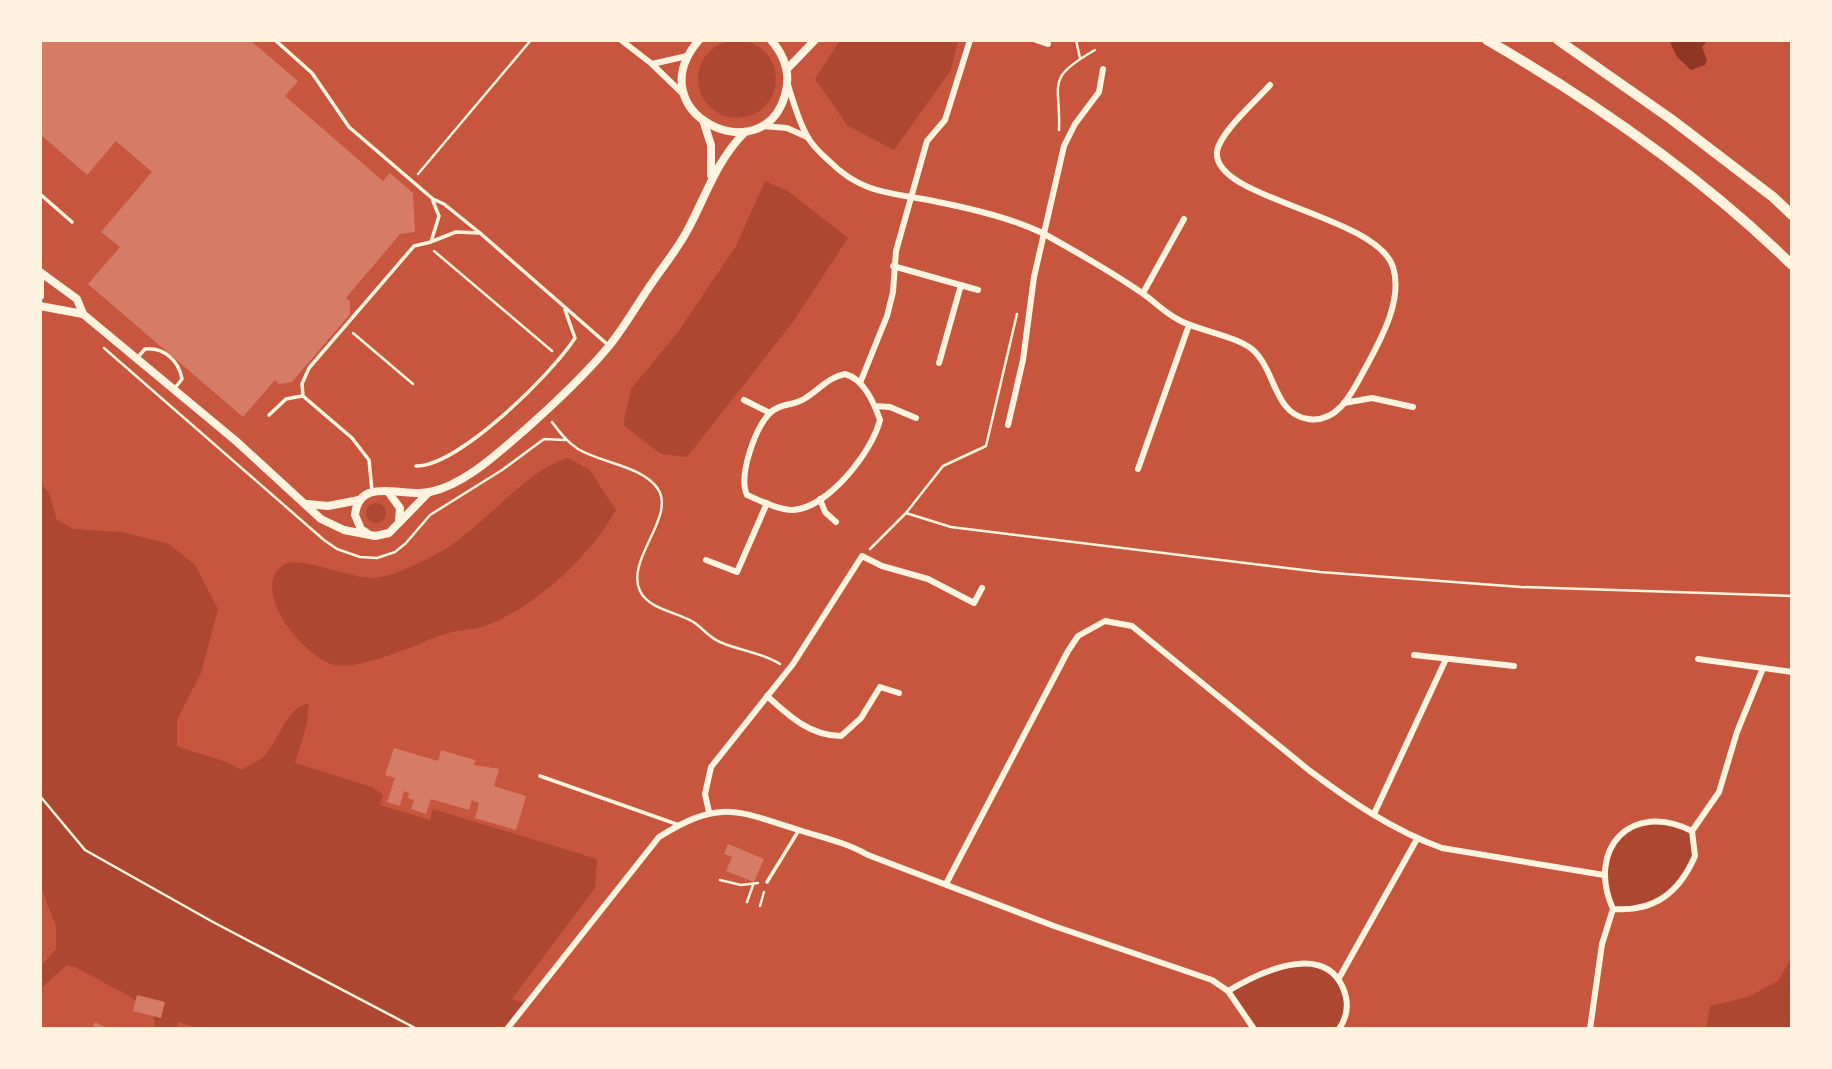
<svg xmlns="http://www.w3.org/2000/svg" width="1832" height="1069" viewBox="0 0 1832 1069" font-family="'Fira Sans Condensed',sans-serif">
	<rect width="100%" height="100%" fill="#c8553d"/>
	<g fill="#ae4732">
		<path d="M840,40h118l-7,30 -57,80 -46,-24 -33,-47z"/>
		<circle cx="737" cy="79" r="39"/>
		<path d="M765,181l23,10 60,47 -55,84 -106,135 -26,-3 -38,-29 8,-36 47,-57 58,-86z"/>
		<path d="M567,458l22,11 27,41c-28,48 -76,93 -128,115 -11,4 -25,5 -36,7 -12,3 -24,8 -35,13 -22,8 -59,24 -82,20 -30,-6 -89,-77 -50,-101 13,-8 66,14 87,14 18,-1 39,-11 55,-19 53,-24 91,-85 140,-101z"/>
		<path d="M40,483l9,10 8,27 17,9 48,3 47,12 26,21 23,44 -17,64 -24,47v26c21,9 45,11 64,24 8,-5 19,-9 25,-16 14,-16 20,-46 43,-51l-2,20 -12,40 77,24 11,8 -3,10 50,15 3,-11 164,50 -2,29 -83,111 16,5 -21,25h-307l-21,-7 -3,7h-21l-1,-13 -25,-20 -54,-29 -8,-2 -27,24v-22l16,-18v-23l-16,-41z"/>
		<circle cx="376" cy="513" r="10"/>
		<path d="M1655,822l37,9c8,26 -11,57 -34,71 -10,7 -32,6 -45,7 -12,-45 -13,-80 42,-87z"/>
		<path d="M1792,956v73h-86l4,-23 38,-9 30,-16z"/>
		<path d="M1316,965l23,13 8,31 -8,20h-85l-26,-38 51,-23z"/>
	</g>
	<path fill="#8f3625" d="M1669,40h39l-6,7 5,13 -2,5 -14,5 -14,-13z"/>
	<g fill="#d67c66">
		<path d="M40,40h210l48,41 -13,15 98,85 7,-8 23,20 2,39 -15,2 -54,64 4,3v13l-58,68 -13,2 -4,-4 -32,37 -155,-133 32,-37 -19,-15 51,-60 -36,-31 -29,34 -47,-41z"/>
		<path d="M394,748l44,13 3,-11 34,10 -1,5 25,4 -5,17 32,10 -10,34 -41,-12 4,-15 -7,-3 -3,10 -38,-11 -5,15 -15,-5 3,-9 -6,-2 1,-5 -5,-2 -4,15 -13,-4 8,-24 -10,-3z"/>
		<path d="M728,844l36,15 -10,23 -28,-11 6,-14 -8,-3z"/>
		<path d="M137,995l28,7 -4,16 -28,-7z"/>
		<path d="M95,1022l13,7h-16z"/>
	</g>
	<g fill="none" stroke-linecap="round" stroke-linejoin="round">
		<g stroke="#fff3e0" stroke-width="2.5">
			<path d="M1076,40l4,18"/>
			<path d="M1059,130c2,-47 -15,-51 36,-80"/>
			<path d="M418,174l113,-134"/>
			<path d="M434,251l118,100"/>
			<path d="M353,333l60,51"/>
			<path d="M104,348l220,192 13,9 23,8 17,1 18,-6 11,-9 24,-28 72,-45 42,-31 21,1"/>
			<path d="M552,422c8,11 15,20 26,27 23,14 65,17 80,40 18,28 -33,71 -18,102 9,19 39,21 55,32 8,6 15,15 25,19 20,9 41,10 60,22"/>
			<path d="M906,513l45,14 369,45 201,15 271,9"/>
			<path d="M870,549l36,-36 37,-47 43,-20 31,-132"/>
			<path d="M40,796l45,54 128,72 204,107"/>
			<path d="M720,880l21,5 17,-2"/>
			<path d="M747,902l6,-17"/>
			<path d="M760,906l4,-14"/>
		</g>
		<g stroke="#fff3e0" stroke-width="3.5">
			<path d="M275,40l37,33 37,54 84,72 11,5 36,29 127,111"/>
			<path d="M40,194l32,28"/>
			<path d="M433,241l23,-9 24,1"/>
			<path d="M138,357l7,-8c19,-2 34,12 37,30l-8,10"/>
			<path d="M269,415l17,-16 16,-3"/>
			<path d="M416,466c43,0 135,-91 159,-128l-10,-28"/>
			<path d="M372,491l-3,-31 -17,-22 -49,-42 -1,-12 7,-16 105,-122 17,-4 8,-26 -6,-15"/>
			<path d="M540,776l139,49"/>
			<path d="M767,882l32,-52"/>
		</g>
		<g stroke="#fff3e0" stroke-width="6">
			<path d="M621,40l31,24 31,30"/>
			<path d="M1036,40l12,4"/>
			<path d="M652,64l35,-8"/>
			<path d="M788,85c5,16 10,34 18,49 5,10 14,19 22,26 36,36 64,32 110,42 35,7 79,17 110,34 32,18 64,36 94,57 12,8 23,20 37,27 20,11 58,16 74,30 23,21 21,64 55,69 32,5 46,-31 59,-54 15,-28 36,-66 26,-98 -17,-52 -181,-68 -176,-115 2,-19 40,-52 53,-67"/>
			<path d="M762,126l25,2 20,9"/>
			<path d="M893,266l85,24"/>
			<path d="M1143,293l41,-74"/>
			<path d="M939,363l22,-78"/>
			<path d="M845,374c19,5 29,29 35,46 -8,32 -52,88 -87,90 -15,0 -32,-9 -46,-15 -9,-19 8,-66 22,-81 10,-11 24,-8 35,-15 14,-8 24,-22 41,-25z"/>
			<path d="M860,383l27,-67 6,-24 3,-41 31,-110 18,-21 25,-80"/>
			<path d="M744,400l26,13"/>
			<path d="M1344,403l28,-5 41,9"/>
			<path d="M875,406l15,1 26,11"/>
			<path d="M1008,425l15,-65 11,-83 30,-131 11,-22 24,-32 4,-23"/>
			<path d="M1138,469l51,-144"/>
			<path d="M820,499l5,13 11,10"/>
			<path d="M706,560l31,12 30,-69"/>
			<path d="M1414,655l100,11"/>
			<path d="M1698,659l94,13"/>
			<path d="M767,696c22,20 43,40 74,40l20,-18 19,-31 19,6"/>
			<path d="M709,812l-4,-18 6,-27 82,-103 69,-108 20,10 46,13 46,24 8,-15"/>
			<path d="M1374,814l72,-155"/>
			<path d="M1692,831l27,-39 18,-60 26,-64"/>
			<path d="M947,882l121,-231 10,-15 27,-15 27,5 178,145c40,30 84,60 132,77l162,27"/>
			<path d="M1339,978l78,-139"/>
			<path d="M1228,991c30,-18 95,-50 115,-3 6,14 5,28 -4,41"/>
			<path d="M507,1029l152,-192c63,-39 77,-26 143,-6 23,7 45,12 66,24l186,71 158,54 16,11 26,38"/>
			<path d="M1590,1029l12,-85 11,-35c-27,-60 18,-109 79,-78l3,25c-16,37 -41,56 -82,53"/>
		</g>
		<g stroke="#fff3e0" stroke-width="8">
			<path d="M699,40c-63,73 64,134 86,55 6,-21 0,-39 -14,-55"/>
			<path d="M787,69l28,-29"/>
			<path d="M704,123l7,22v30"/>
			<path d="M40,272l37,27 6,15"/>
			<path d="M40,276v20"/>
			<path d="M40,306l43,8 153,127 85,78 23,11 31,6 14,-3 40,-41"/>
			<path d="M389,493l11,15 -1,13"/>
			<path d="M307,504l21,2 31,-6"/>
			<path d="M368,534l-7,-5 -6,-14c4,-40 49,-17 75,-23 36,-8 70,-41 97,-64 28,-25 58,-53 82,-82 17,-21 30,-45 45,-66 11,-16 24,-32 33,-49 19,-35 29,-70 58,-99"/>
		</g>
		<g stroke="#fff3e0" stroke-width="10">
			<path d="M1487,40c109,63 215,137 305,225"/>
			<path d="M1558,40l113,79 102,78 19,18"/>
		</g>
	</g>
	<rect width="1832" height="1069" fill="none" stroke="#fff3e0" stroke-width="84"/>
</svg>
